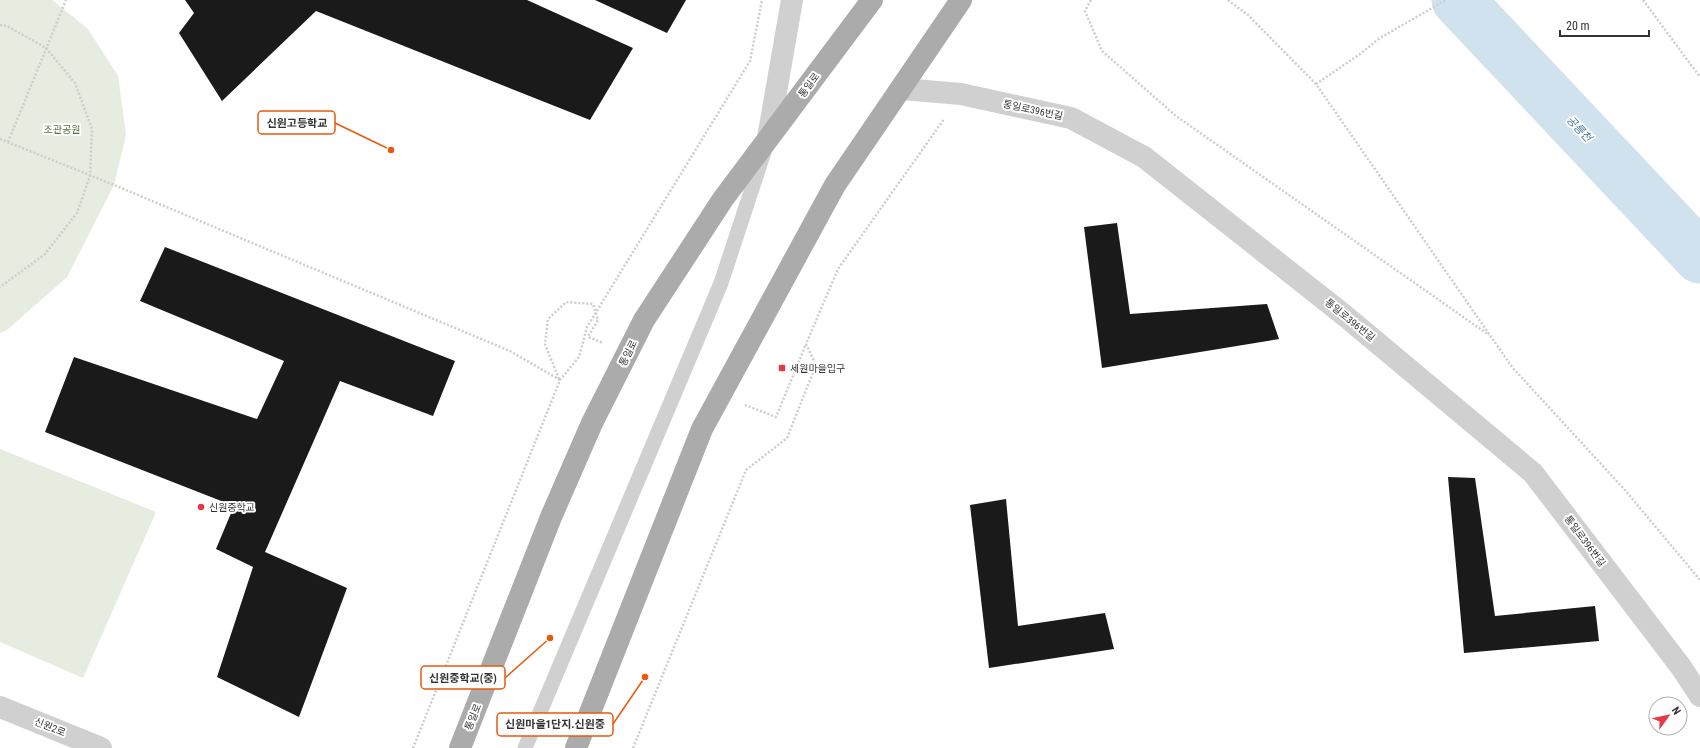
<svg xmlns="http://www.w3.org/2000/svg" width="1700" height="748" viewBox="0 0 1700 748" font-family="'Roboto Condensed','Noto Sans KR',sans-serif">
	<rect width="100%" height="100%" fill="#fff"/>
	<g fill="#e6ecdf">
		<path d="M0,0h52l36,29 30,47 8,59 -12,50 -47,92 -60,53 -7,3z"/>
		<path d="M0,449l156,63 -73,166 -83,-36z"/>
	</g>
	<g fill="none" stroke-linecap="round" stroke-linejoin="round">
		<path stroke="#cfe2ee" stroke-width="53" d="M1458,0l242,257"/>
	</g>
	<g fill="#1a1a1a">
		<path d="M185,0h342l106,48 -43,72 -274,-109 -94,90 -43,-68 15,-20z"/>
		<path d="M595,0h91l-19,33z"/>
		<path d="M1117,223l13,91 137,-10 12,35 -177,29 -18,-141z"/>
		<path d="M165,247l290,114 -22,55 -93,-35 -75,171 82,36 -48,129 -82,-40 36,-110 -37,-18 18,-43 -189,-74 29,-75 183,62 27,-58 -144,-60z"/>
		<path d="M1448,477l27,1 20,138 100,-10 4,35 -135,12z"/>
		<path d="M1006,499l12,127 87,-13 9,36 -125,19 -19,-163z"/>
	</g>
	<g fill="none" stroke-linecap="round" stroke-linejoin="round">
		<g stroke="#cdcdcd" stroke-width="2.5" stroke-dasharray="2 2" stroke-linecap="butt">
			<path d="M1091,0l-6,11 17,40 74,65 313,219"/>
			<path d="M1228,0l20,15 68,69 196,283 112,122 76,91"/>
			<path d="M1643,0l57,77"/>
			<path d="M0,25l7,1 39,22 29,35 17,46 -2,47 -13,37 -32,41 -45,33"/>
			<path d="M1316,84l44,-30 20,-16 66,-38"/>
			<path d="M0,139l114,46 396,166 50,29"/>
			<path d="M8,142l58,-142"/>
			<path d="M559,379l-14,-35 3,-25 18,-17 27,2 5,16 -10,17 15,6"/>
			<path d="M745,405l31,12 30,-73"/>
			<path d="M413,748l147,-368 19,-23 8,-30 163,-266 12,-61"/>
			<path d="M633,748l113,-278 41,-32 29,-73 -10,-21 32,-75 106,-150"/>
		</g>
		<path stroke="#d0d0d0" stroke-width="15" d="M525,748l196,-465 43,-131"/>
		<g stroke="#d0d0d0" stroke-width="22">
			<path d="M902,89l59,5 110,24 73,39 200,158 189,158 148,194 19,29"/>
			<path d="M768,138l24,-138"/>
			<path d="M0,707l101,41"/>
		</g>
		<g stroke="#ababab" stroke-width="22">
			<path d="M460,748l91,-231 41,-94 52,-103 79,-121 149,-199"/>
			<path d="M576,748l126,-319 133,-244 126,-185"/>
		</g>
	</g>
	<g fill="#e63946" stroke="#fff" stroke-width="1.5">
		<rect x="778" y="364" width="8" height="8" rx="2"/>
		<circle cx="201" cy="507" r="4"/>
	</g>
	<g text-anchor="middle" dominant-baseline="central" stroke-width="4" stroke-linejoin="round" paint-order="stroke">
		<g font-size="10" fill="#333" stroke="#fff">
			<text transform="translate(809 85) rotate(-53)">통일로</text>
			<text transform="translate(1033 110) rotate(12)">통일로396번길</text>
			<text transform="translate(1350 320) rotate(39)">통일로396번길</text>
			<text transform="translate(628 353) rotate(-64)">통일로</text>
			<text transform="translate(1585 541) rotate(53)">통일로396번길</text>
			<text transform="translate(473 717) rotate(-68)">통일로</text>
			<text transform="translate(50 727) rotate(22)">신원2로</text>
		</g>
		<g font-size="10" fill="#56703f" stroke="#fff">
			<text x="62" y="129">조관공원</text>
		</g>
		<g font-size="10" fill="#333" stroke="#fff" text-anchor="start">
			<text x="790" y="368">세원마을입구</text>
			<text x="209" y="507">신원중학교</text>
		</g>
		<g font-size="11" font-style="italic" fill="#3f7597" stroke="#fff">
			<text transform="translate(1579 129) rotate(47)">공릉천</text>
		</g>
	</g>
	<path fill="none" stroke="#e8590c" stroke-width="1.5" d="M391 150L335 123M550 638L505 678M645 677L613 724"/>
	<g fill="#e8590c" stroke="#fff" stroke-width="1.5">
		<circle cx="391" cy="150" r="4"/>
		<circle cx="550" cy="638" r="4"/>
		<circle cx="645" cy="677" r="4"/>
	</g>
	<g fill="#fff" stroke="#e8590c" stroke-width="1.5">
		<rect x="258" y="111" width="77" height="23" rx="4"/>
		<rect x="421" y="666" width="84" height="23" rx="4"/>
		<rect x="497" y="713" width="116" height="23" rx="4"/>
	</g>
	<g font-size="11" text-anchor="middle" font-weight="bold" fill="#333">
		<text x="297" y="127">신원고등학교</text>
		<text x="463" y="682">신원중학교(중)</text>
		<text x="555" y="728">신원마을1단지.신원중</text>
	</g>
	<g transform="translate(1668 716) rotate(57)"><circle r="19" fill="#ffffff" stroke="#adadad"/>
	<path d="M0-3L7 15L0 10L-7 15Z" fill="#e63946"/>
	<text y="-6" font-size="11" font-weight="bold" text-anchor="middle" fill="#333333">N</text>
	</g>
	<path d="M1560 30v6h89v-6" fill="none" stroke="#333333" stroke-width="2"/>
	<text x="1566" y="30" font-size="12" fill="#333333" stroke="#ffffff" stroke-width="3" paint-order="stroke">20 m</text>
</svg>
